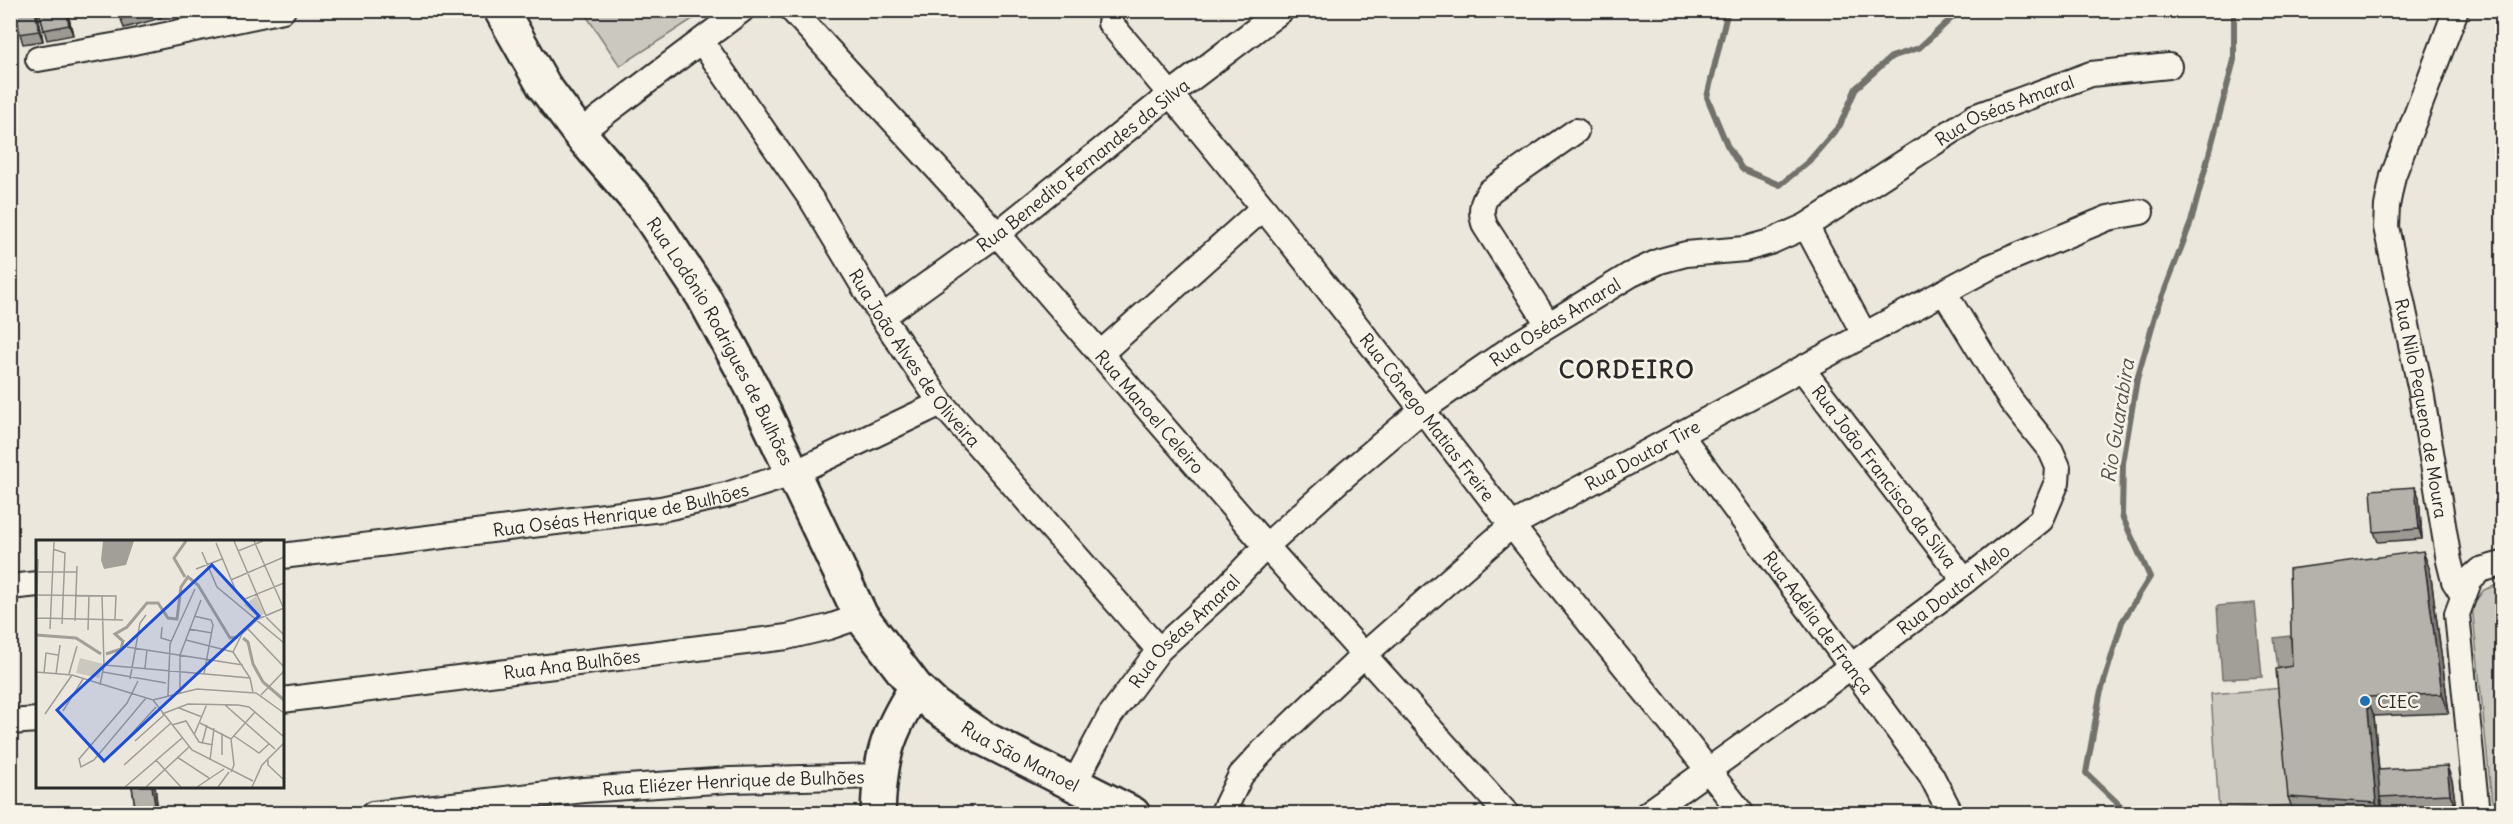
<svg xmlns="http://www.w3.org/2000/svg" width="2513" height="824" viewBox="0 0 2513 824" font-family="Delius,sans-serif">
	<rect width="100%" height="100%" fill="#ebe7dd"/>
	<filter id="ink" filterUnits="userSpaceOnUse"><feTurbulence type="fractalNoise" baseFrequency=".0167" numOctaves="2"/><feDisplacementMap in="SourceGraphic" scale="12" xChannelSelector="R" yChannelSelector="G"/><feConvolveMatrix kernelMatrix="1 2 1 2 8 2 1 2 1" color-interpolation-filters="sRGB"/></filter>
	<g filter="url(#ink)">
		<g fill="#cbc8bf" stroke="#7b7a75" stroke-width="1.5">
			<path d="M583,11h122l-85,55z"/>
			<path d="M2502,583v230h-9l-21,-208 12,-15z"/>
			<path d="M2283,688l10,117 -74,5 -8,-116z"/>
		</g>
		<g fill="#a29f98" stroke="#72716c" stroke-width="1.5">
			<path d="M2255,603l7,74 -40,2 -5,-73z"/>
			<path d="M2290,636l4,30 -16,2 -4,-30z"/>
		</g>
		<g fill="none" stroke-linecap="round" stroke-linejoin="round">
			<g stroke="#72716c" stroke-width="6">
				<path d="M1728,10l-21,87 20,48 15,24 38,16 29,-24 31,-36 16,-37 35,-31 28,-9 35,-32 14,-6"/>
				<path d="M2129,814l-43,-41 14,-78 22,-73 28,-45 -28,-61 1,-53 14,-84 19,-66 35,-91 43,-162v-50"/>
			</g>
			<g stroke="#2b2b2b" stroke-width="28">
				<g id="street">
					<path id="s1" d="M792,10l205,224 269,312 241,268"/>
					<path id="s2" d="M2456,10l-63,166 -6,30 -1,21 35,164 28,170 5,20 9,14"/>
					<path id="s3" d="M1110,23c139,162 269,331 400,500 76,98 157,192 232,291"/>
					<path id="s4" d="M702,42l111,160 69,115 59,86 218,247"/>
					<path d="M38,59l86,-15 159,-34"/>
					<path d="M579,133l163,-123"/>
					<path d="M1806,226l58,108"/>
					<path id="s5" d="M882,317l115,-83 174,-140 111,-84"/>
					<path d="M1548,324l-63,-98c-5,-14 -4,-23 5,-35l86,-60"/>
					<path d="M1101,353l162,-145"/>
					<path id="s6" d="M1803,370l162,211"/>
					<path id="s7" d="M1680,434l251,341 20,39"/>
					<path id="s8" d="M282,556l379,-47 65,-14 66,-21 149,-71"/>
					<path d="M10,587l28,-3"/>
					<path id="s9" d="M282,700l505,-63 42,-10 32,-11"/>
					<path d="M10,722l28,-2"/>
					<path id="s10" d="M1074,784l36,-68 49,-66 56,-51 51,-53 77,-69 80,-68 94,-65 113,-69 30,-14 26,-7 59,-5 25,-7 36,-16 168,-109 117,-43 78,-8"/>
					<path id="s11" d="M373,814l211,-24 146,-10 149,-4"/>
					<path id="s12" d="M1222,814l19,-39 22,-24 101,-96 148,-130 478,-258 118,-49 33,-6"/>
					<path id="s13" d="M1647,814l151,-108 167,-125 76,-61 16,-38 1,-15 -7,-16 -40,-50 -67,-109"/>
					<path d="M2477,814l-20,-200 13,-35 10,-9 22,-6"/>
				</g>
			</g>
			<g stroke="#2b2b2b" stroke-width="38">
				<g id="secondary">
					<path id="s14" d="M501,10l43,76 35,47 66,76 58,87 49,91 109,229 55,72 19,18 48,32 150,76"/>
					<path d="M878,814c2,-56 8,-79 38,-126"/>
				</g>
			</g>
			<use href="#street" stroke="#f7f3e8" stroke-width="24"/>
			<use href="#secondary" stroke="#f7f3e8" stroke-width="33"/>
		</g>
		<g fill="#9c9993" stroke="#2b2b2b" stroke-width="1.5">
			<path d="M37,10l6,31 -20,3 -3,-10z"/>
			<path d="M39,10h28l6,25 -26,5 -3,-10z"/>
			<path d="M118,10h41l2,8 -37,10z"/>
			<path d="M2415,487l4,10 3,42 -44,3 -4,-10z"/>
			<path d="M2430,570l19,143 -75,3 5,54 73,10 4,29 -71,3 -4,-11 1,12h-88l-6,-16 4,-131z"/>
			<path d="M132,786h23l3,27h-21l-2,-6z"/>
		</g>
		<g fill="#7f7d78" stroke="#2b2b2b" stroke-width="1.5">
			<path d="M35,10h2l6,31 -4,-10z"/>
			<path d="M66,10h1l6,25 -4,-10z"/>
			<path d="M2415,487l4,10 3,42 -3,-10z"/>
			<path d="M2423,551l7,19 19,143 -7,-19z"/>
			<path d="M2367,697l7,19 7,81h-1l2,16h-2l-4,-10z"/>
			<path d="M2447,766l5,14 4,29 -6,-15z"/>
			<path d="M152,786h3l3,27 -3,-8z"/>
		</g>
		<g fill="#b5b2ab" stroke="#2b2b2b" stroke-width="1.5">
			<path d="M15,10h20l4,21 -19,3z"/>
			<path d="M39,10h27l3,15 -25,5z"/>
			<path d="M118,10h9l-9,3z"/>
			<path d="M2415,487l4,42 -45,3 -3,-42z"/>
			<path d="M2423,551l19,143 -75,3 9,106 -88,-6 -12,-128 16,-3 -3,-97z"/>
			<path d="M2447,766l3,28 -70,3 -2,-27z"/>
			<path d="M132,786h20l3,19 -20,2z"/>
		</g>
	</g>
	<circle fill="#1f6fb2" stroke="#f7f3e8" stroke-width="2" cx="2365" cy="701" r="6"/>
	<g text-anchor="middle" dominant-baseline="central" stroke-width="5" stroke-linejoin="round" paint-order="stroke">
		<g font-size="18" fill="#2b2b2b" stroke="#f7f3e8">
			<text stroke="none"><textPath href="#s10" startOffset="1179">Rua Oséas Amaral</textPath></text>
			<text stroke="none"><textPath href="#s5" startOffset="252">Rua Benedito Fernandes da Silva</textPath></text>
			<text stroke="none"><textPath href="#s10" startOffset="675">Rua Oséas Amaral</textPath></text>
			<text stroke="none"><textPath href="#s14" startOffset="399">Rua Lodônio Rodrigues de Bulhões</textPath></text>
			<text stroke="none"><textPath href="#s4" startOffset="381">Rua João Alves de Oliveira</textPath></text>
			<text stroke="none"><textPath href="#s2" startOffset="414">Rua Nilo Pequeno de Moura</textPath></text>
			<text stroke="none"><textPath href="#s1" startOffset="538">Rua Manoel Celeiro</textPath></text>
			<text stroke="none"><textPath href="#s3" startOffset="506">Rua Cônego Matias Freire</textPath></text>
			<text stroke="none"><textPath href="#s12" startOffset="560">Rua Doutor Tire</textPath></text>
			<text stroke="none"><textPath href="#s6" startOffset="134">Rua João Francisco da Silva</textPath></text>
			<text stroke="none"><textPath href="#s8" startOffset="342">Rua Oséas Henrique de Bulhões</textPath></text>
			<text stroke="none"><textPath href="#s13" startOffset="380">Rua Doutor Melo</textPath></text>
			<text stroke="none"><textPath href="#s7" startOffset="234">Rua Adélia de França</textPath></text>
			<text stroke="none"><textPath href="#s10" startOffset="190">Rua Oséas Amaral</textPath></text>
			<text stroke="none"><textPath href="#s9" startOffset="292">Rua Ana Bulhões</textPath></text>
			<text stroke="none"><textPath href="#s14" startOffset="924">Rua São Manoel</textPath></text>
			<text stroke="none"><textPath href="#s11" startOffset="362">Rua Eliézer Henrique de Bulhões</textPath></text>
		</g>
		<g font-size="18" fill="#2b2b2b" stroke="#f7f3e8" text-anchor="start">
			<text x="2377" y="701">CIEC</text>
		</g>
		<g font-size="20" font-style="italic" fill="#555451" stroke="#f7f3e8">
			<text transform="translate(2117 421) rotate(-81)">Rio Guarabira</text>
		</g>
		<g font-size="24" font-weight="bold" letter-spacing="1.5" fill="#2b2b2b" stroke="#f7f3e8">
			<text x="1627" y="369">CORDEIRO</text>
		</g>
	</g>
	<g transform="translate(36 540)">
		<rect width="248" height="248" fill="#ebe7dd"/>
		<path d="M220,56l8,18 -6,3 -14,-12zM44,118l23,6 -4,14 -23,-5z" fill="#cbc8bf"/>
		<path d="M67,1h31l-8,24 -22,4 -3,-9z" fill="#a29f98"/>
		<path fill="none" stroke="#a29f98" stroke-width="3" d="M149,37l-11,-19 12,-17M0,95l40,3 25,16M207,98l5,4 5,22 10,18 21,18M70,114l15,-5 2,-8 -8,-7 12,-7 20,-24h11l10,15 9,1 4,-32 7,-10 10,8 32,53 8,-1"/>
		<path fill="none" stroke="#9e9c96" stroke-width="1.5" d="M198,1l33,77 17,17M218,1l30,68M180,3l20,48 9,8M17,9l12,4 -3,71M202,11l25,-10M166,12l15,35 67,56M160,29l26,-10M0,32h41M195,40l53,-23M0,55l80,1 -1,23M209,59l39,-16M158,76l17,4 2,5 -9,49M0,78l87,2M39,81l2,-55M0,86l2,-67M126,87l-1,11 10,3M14,89l4,-87M153,89l23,4M212,89l36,38M52,90l1,-35M150,100l47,12 17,26M91,107l116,18M197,112l9,-18 16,-15 26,-11M68,125l146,13 3,14M109,128l2,-18M0,132l36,3 81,25 44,-11 59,4 28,20M67,132l63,11M8,133l2,-20 12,2M20,134l4,-29M33,134l8,-28M94,139l10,-56 6,-8M102,141l-11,22 -48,56 2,8 13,-7 52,-62M64,145l4,-20 -2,-69M144,153v-38l21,-55M225,155l23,-24M132,156l2,-52 25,-55M117,160l39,50 61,31M189,165l50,44M143,168l23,9M27,171l20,-32M9,174l27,-39M126,174l26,-10 50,1 11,2 35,30M164,183l31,16M136,185l14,-4 13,21 14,3M158,195l13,-31M198,196l25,17 10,-9M195,199l24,-27M99,201l29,-26M166,204l5,-19M77,214l43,-47M186,215v-22M141,217l32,21M232,218v7l16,15M120,220l25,27M174,220l4,-32M88,225l47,-42M195,232l3,-7 -3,-26M89,247l57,-49M110,247l43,-40M161,247l27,-18M182,247l11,-15M216,247l10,-22 22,-22"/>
		<path fill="#1d4ed8" fill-opacity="0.15" stroke="#1d4ed8" stroke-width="3" d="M176,25l47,51 -155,145 -47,-51z"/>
		<rect width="248" height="248" fill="none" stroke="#2b2b2b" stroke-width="3"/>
	</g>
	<rect width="2513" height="824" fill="none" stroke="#f7f3e8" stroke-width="36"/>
	<rect x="18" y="18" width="2477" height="788" fill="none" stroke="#2b2b2b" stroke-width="2" filter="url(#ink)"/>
</svg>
